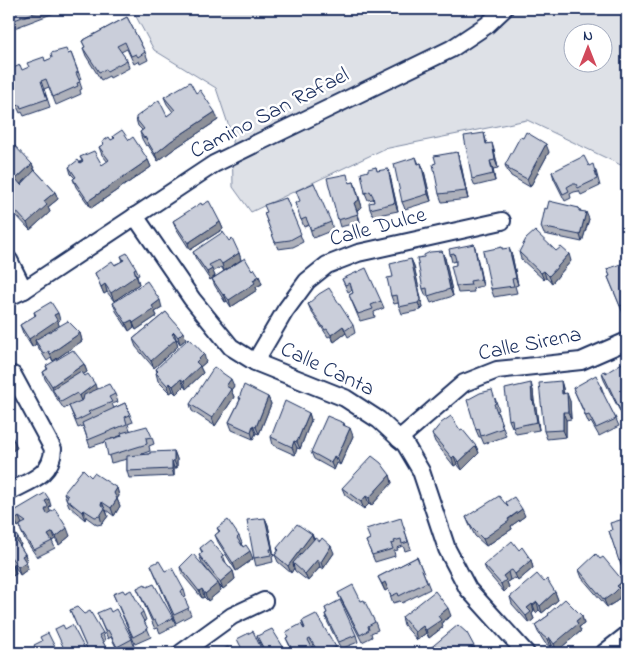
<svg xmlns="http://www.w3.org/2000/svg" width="636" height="662" viewBox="0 0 636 662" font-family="'Indie Flower',sans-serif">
	<rect width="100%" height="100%" fill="#fff"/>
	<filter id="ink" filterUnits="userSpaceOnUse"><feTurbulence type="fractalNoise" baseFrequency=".02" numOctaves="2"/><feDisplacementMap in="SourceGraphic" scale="10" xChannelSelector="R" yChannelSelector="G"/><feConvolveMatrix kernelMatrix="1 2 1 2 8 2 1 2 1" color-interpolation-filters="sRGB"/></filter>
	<g filter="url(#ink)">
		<path fill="#dee1e7" stroke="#7c88a2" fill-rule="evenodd" d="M132,9h495v159l-100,-48 -143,29 -133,63 -18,-25 -1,-51 -16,-48 -62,-38zM574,32h30v30h-30z"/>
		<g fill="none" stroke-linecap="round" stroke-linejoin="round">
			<g stroke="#1b2f5e" stroke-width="20">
				<g id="minor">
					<path d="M135,216l57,83 39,48 24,15 90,36 34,22 26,24 16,27 26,78 21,40 58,64"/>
					<path d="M9,260l15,30"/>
					<path d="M9,297l15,-7 190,-126 237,-115 36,-24 17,-16"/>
					<path d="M255,362l30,-51 22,-30 20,-16 31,-12 144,-32"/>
					<path d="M399,439l65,-56 33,-13 84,-9 46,-20"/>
					<path d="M9,492c20,-11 43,-16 44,-43l-40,-74"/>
					<path d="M181,653l51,-37 32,-15"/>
					<path d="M604,653l23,-18"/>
				</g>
			</g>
			<use href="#minor" stroke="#fff" stroke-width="16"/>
		</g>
		<g fill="#aeb1bb" stroke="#1b2f5e" fill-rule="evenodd">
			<path d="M9,9h44l1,4 -45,17z"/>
			<path d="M127,17l18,35 3,8 -8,4 -1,-3 -5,3 -7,-15 -6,3 6,8 2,8 -19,10 -1,-2 -8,4 -15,-24 -3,-8 2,-1 -3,-6z"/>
			<path d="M71,53l10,26 -2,1 3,9 -2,1 1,4 -25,11 -7,-18 -5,2 6,18 -26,9 -2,-4 -2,1 -4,-9 -2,1 -5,-15 36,-29z"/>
			<path d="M196,93l22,27 -44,29 -16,12 -10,-16 -2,1 -4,-7 -2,-7 2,-2 -4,-4 -2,-7 31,-3 6,-4 -6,-8 -3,-7z"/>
			<path d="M484,133l3,11 7,6 4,18 -5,1 2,12 -20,5 -3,-7z"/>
			<path d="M113,136l16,4 19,20 3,7 -60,41 -15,-21 -3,-8 2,-1 -4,-4 -2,-7 13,-6 -2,-4 22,8 6,-3 -6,-7 -3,-8 4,-2 -1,-3 9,-2 3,-1z"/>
			<path d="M9,146l23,18 3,6 20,22 3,7 -10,8 2,5 -20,18 -14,-15 -2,-6 -5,-5z"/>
			<path d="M457,152l3,8 8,39 -26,3 -3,-8z"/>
			<path d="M549,152l-19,35 -19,-11 -1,-2 -2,-2 -3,-7z"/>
			<path d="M416,157l3,7 2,-1 3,8 7,30 -26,8 -3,-7z"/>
			<path d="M589,166l7,5 4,15 -19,9 -2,-4 -5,1 -4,2 1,4 -6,3 -11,-22 -2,-7z"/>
			<path d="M376,167l1,4 13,5 8,35 -25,5 -3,-7 4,-8 -1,-2 -5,1 -3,-7 3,-22z"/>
			<path d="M354,182l8,25 -5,3 3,12 -20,5 -2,-7 12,-37z"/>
			<path d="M286,198l17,44 -10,5 -15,2 -14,-36 3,-1z"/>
			<path d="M295,203l36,19 2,8 -20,8 -4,-13 -5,2z"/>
			<path d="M202,205l18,17 3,7 -33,21 -14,-22 -3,-7z"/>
			<path d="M579,208l2,3 8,8 -7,23 -38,-8 -3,-7 6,-18z"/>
			<path d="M229,241l10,12 2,7 18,16 3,8 -6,3 1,3 -26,17 -4,-6 -2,1 -10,-16 -3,-7 12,-8 -3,-4 -8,5 2,4 -5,4 -14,-21 -3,-7z"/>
			<path d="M474,244l2,8 7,34 -10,2 1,4 -16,1 -2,-7v-25l-4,1 -2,-8z"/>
			<path d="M502,249l10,6 6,30 -3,1 2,7 -23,4 -3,-8z"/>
			<path d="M556,251l15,10 -19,22 -6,-5 -2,2 -23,-21 -2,-7z"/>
			<path d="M121,256l15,12 3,7 -2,1 2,8 -25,17 -7,-9 -3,2 -9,-21 28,-12z"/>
			<path d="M445,258l8,38 -22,7 -3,-7h-2l-3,-7z"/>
			<path d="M411,259l3,7 9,42 -2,2 -19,4 -4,-11 -4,1 -3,-8 2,-19z"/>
			<path d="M627,262v49l-4,2 -15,-36 2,-1 -3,-7z"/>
			<path d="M342,279l39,22 3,7 -10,4 1,5 -15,4 -11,-26 4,-2 -1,-3 -4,2z"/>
			<path d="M113,303l49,5 -7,4 2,4 -21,14 -2,-3 -5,4 -13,-20z"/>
			<path d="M308,304l45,21 2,8 -7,4 -2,-4 -12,9 -4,-6 -2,1 -17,-26z"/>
			<path d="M34,312l26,8 -2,2 1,4 21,7 2,8 -29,20 -2,-3 -4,3 -9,-14 -2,-3 -4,3 -9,-14 -3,-8 15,-9z"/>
			<path d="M166,312l20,27 -6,5 -3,-5 -1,1 2,6 -24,22 -18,-21 -3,-8z"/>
			<path d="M206,362l-6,5 3,6 -17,16 -2,-3 -8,8 -3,-3 -3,2 -12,-12 -2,-8 1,-1 -1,-3z"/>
			<path d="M84,364l3,8 -4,2 14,16 18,4 3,8 -6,2 2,4 11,-5 8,19 -5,2 2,6 22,7 2,7 -5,2 1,5 -11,4 35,-4 3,8v9h-3v8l-45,2 -2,-7v-12l-16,4 -6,-21 -15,5 -7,-21 -5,2 -9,-22 -5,3 -9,-13 -2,-4 -8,-13 -2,-7 4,-3 -1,-3zM122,435v1l-11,3 6,-2z"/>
			<path d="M602,372l25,3v42l-3,2 -20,-39z"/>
			<path d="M561,381l2,7 1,6 6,7 1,18 -5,1v17l-19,2 -3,-8z"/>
			<path d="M234,386l-3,4 3,7 -19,29 -23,-15 -2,-7z"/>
			<path d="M601,386l3,8h-1l13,25 3,7 -20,10 -8,-14 -2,2 -16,-36z"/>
			<path d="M533,390l1,11 2,7 3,22 -23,4 -3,-7h-1l-3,-7z"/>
			<path d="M268,397l3,7 -12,30 -3,-1 -3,6 -21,-9 -3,-8 11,-22 -1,-2z"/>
			<path d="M495,398l4,12 -2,1 9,25 -22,8 -3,-7h-2l-3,-7z"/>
			<path d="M309,413l2,7 -11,29 -3,-1 -2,7 -22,-10 -2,-8z"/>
			<path d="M344,423l1,3 8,10 -13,29 -3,-2 -3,7 -20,-11 -3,-7z"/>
			<path d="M460,430l16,16 3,7 -17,17 -5,-6 -3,2 -19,-24 -3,-8z"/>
			<path d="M390,475l2,8 -21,23 -2,-2 -5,5 -19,-14 -3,-7z"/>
			<path d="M91,477l26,11 2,8 -2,3 3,7 -6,10 -8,-6 2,6 -6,8 -5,1 -11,-8 -1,3 -16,-14 -5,-13z"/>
			<path d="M506,504l19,12 -14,10 1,3 -26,17 -11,-10 -6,-12 -3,-7z"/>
			<path d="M51,506l-2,2 1,4 20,24 -11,9 -4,-6 -3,2 3,7 -18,9 -13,-19 -3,-7 1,-7 -4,3 -4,-7 -3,-7z"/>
			<path d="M265,518l3,7 6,31h-2l1,6 -17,4 -2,-8z"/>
			<path d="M627,518v48l-5,2 -13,-37 3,-1z"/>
			<path d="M9,525l9,13 3,7 -1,1 5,8 2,7 -1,1 2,7 -8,6 -6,-10h-1l3,9 -7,4z"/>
			<path d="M403,525l8,24 -6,2 -2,-5 -6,2 1,2 -4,1 1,5 -20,6 -9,-21z"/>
			<path d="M217,528l22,8 3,7 -1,1 12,15 -17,12 -18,-29 -3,-7 4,-3z"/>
			<path d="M312,534l2,5 20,14 -11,16 -3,-2 -12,14 -13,-10 -1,-3 -3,5 -13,-11 -3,-7 3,-4 -1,-3z"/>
			<path d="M200,548l26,15 7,8 2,8 -12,10 -4,-4 2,5 -13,11 -4,-4 -2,1 -20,-24 -2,-7 32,9 -10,-13 -3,-8 3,-2z"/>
			<path d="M519,550l12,10 2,8 -15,13 -3,-3 -5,2 -3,2 2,5 -5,5 -17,-20 -3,-7z"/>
			<path d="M417,557l13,32 -28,14 -2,-2 -7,2 -5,-14 -3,2 -7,-14z"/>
			<path d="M600,559l23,22 3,7 -6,5 1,2 -4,6 -10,6 -25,-29 -3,-8z"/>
			<path d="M151,565l14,6 19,19 2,7 -2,1 7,17 -15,8z"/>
			<path d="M544,582l11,10 3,8 -16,13 -3,-3 -3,3 -2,-2 -2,3 2,5 -5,4 -17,-19 -2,-7z"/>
			<path d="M147,587l26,31 3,7 -16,8 -2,-5 -3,1 -18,-41z"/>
			<path d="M125,593l18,19 3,8 -2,1 7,16 -16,7 -22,-50z"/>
			<path d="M338,593l23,8 14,21 3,8 -7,3 1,4 -10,5 -21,-42z"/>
			<path d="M325,608l31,27 2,7 -17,7 -14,-28 -2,-7 2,-1z"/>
			<path d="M70,610l14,4 19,19 2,8 -2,1 5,11h-19z"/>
			<path d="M111,612l21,27 2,7 -14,7h-1l-8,-16 -3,2 -11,-26z"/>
			<path d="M548,614l34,2 2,8 -5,3 2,4 -24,20 -5,-6 -2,2 -5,-4 -7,-11 -3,-7 14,-10z"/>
			<path d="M451,616l-9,6 1,5 -14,11 -3,-5 -9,7 -13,-15 -2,-8z"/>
			<path d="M302,621l34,26 2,6h-21l-4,-7 -1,1 3,6h-22l-7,-15 2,-1 -2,-5 18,-3z"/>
			<path d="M257,636l30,17h-22l-5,-9z"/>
		</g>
		<g fill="#8d9099" stroke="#1b2f5e">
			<path d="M215,112l3,8 -44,29 -16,12 -3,-7 16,-13z"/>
			<path d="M492,143l2,7 4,18 -3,-8z"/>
			<path d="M546,144l3,8 -19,35 -3,-8z"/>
			<path d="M457,152l3,8 8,39 -2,-8z"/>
			<path d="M148,160l3,7 -60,41 -3,-7z"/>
			<path d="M490,161l3,8 2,12 -2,-7z"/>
			<path d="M421,163l3,8 7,30 -3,-7z"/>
			<path d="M32,164l3,8 -17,14 -2,-7z"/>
			<path d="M388,169l2,7 8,35 -3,-8z"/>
			<path d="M354,182l8,25 -5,3 3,12 -6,-19z"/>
			<path d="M55,192l3,7 -10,8 2,5 -20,18 -3,-7 17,-22z"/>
			<path d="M586,212l3,7 -7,23 -2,-7z"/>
			<path d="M220,222l3,7 -33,21 -2,-7z"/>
			<path d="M474,244l2,8 7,34 -2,-7z"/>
			<path d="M509,248l3,7 6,30 -2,-7z"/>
			<path d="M442,251l3,7 8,38 -3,-7z"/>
			<path d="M239,253l2,7 -17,11 -2,-7z"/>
			<path d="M569,254l2,7 -19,22 -3,-7z"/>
			<path d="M411,259l3,7 9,42 -2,2 -3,-7z"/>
			<path d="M134,269l5,15 -25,17 -3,-8z"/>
			<path d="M212,269l3,7 -5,4 -3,-8z"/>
			<path d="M544,271l2,7 -2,2 -3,-7z"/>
			<path d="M259,276l3,8 -6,3 1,3 -26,17 -2,-7z"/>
			<path d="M105,284l2,8 -3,2 -3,-7z"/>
			<path d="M224,294l3,7 -2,1 -2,-7z"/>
			<path d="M160,300l2,8 -7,4 2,4 -21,14 -3,-7 19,-17z"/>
			<path d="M58,313l2,7 -2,2 2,6 -25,12 1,4 -4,3 -3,-8 25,-24z"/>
			<path d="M132,320l2,7 -5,4 -3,-8z"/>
			<path d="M343,326l3,7 -12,9 -3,-7z"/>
			<path d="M174,332l4,14 -24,22 -3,-7 21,-27z"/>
			<path d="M183,332l3,7 -6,5 -2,-7z"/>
			<path d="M80,333l2,8 -29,20 -3,-7z"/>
			<path d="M204,354l2,8 -6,5 3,6 -17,16 -2,-8 12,-19z"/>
			<path d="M84,364l3,8 -32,21 -3,-7z"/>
			<path d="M181,379l3,7 -8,8 -3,-8z"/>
			<path d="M231,379l3,7 -3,4 3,7 -19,29 -3,-8 14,-32z"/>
			<path d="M561,381l2,7 1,13 -2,-7z"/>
			<path d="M170,383l3,8 -3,2 -2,-7z"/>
			<path d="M531,383l2,7 1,11 2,7 3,22 -2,-8 -5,-21z"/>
			<path d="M95,384l2,7 -15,12 -3,-7z"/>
			<path d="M567,393l3,8 1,18 -3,-7z"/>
			<path d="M268,397l3,7 -12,30 -3,-7z"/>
			<path d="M627,408v9l-3,2 -3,-7z"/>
			<path d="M563,412l3,8v17l-3,-7z"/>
			<path d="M309,413l2,7 -11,29 -3,-7z"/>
			<path d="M253,425l3,8 -3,6 -2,-7z"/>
			<path d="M350,428l3,8 -13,29 -3,-7z"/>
			<path d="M14,440l3,8 -8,5v-9z"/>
			<path d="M294,441l3,7 -2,7 -3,-8z"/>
			<path d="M476,446l3,7 -17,17 -3,-8z"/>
			<path d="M174,451l3,8v9l-3,-7z"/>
			<path d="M334,456l3,7 -3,7 -3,-7z"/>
			<path d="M454,456l3,8 -3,2 -2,-8z"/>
			<path d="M172,461l2,7v8l-2,-7z"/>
			<path d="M390,475l2,8 -21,23 -2,-8z"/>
			<path d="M117,488l2,8 -3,4 -2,-7z"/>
			<path d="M366,496l3,8 -5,5 -3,-7z"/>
			<path d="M49,499l2,7 -2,2 2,5 -3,5 -3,-8v-9z"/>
			<path d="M117,499l3,7 -6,10 -3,-8z"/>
			<path d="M102,502l6,14 -6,8 -2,-8 1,-11z"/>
			<path d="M522,509l3,7 -14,10 1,3 -26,17 -3,-7z"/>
			<path d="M84,510l2,7 -1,3 -3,-8z"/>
			<path d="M19,517l3,7 -4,3 -3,-7z"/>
			<path d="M265,518l3,7 6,31 -2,-7z"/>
			<path d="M67,528l3,8 -11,9 -3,-8z"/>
			<path d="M53,532l2,7 -3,2 -4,-6z"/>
			<path d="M312,534l2,8 -21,21 1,5 -3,5 -3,-7z"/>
			<path d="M18,538l3,7 -3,2 -2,-7z"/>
			<path d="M331,546l3,7 -11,16 -2,-7z"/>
			<path d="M250,551l3,8 -17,12 -3,-8z"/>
			<path d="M25,554l2,7 -1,1 2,7 -8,6 -2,-8 4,-11z"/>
			<path d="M223,555l3,8 -2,1 -3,-7z"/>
			<path d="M318,559l2,8 -12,14 -3,-7z"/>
			<path d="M531,560l2,8 -15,13 -3,-7z"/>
			<path d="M13,566l3,8 -7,4v-9z"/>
			<path d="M233,571l2,8 -12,10 -3,-7z"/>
			<path d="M508,572l2,8 -3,2 2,5 -5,5 -3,-8 2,-8z"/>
			<path d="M623,581l3,7 -6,5 1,2 -4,6 -10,6 -3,-7 13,-14z"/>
			<path d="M385,582l3,7 -3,2 -3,-7z"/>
			<path d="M218,583l3,7 -13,11 -3,-7z"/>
			<path d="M202,589l2,8 -2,1 -3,-7z"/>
			<path d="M555,592l3,8 -16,13 -2,-7z"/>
			<path d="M537,602l2,8 -3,3 -3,-8z"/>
			<path d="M532,604l2,7 -2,3 2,5 -5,4 -3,-7 1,-8z"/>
			<path d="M448,608l3,8 -9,6 1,5 -14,11 -3,-8 12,-14z"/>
			<path d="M582,616l2,8 -5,3 2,4 -24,20 -3,-7 22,-23z"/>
			<path d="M423,626l3,7 -9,7 -2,-8z"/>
			<path d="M549,637l3,8 -2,2 -3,-8z"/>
			<path d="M474,646l2,7h-11z"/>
		</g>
		<g fill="#caceda" stroke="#1b2f5e">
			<path d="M9,9h35l-35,13z"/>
			<path d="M127,17l18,35 -7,5 -2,-3 -5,2 -6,-14 -8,4 10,14 -20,11 -1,-2 -7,3 -16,-24 2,-1 -3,-6z"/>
			<path d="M66,49l2,5 3,-1 7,19 -2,1 4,9 -3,1 1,3 -25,11 -7,-18 -5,2 6,18 -26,9 -1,-3 -3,1 -3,-10 -3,1 -2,-7v-20l11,-5 2,5 7,-3 -2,-4 17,-6 1,4 7,-3 -1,-5z"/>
			<path d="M190,82l6,11 4,-3 15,22 -44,29 -16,13 -10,-17 -1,1 -4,-6 4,-3 -8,-10v-2l23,-17 8,16 8,-6 -11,-13z"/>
			<path d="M122,130l7,10 4,-3 15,23 -60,41 -15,-22 3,-2 -7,-10 9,-7 2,3 3,-2 -3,-4 14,-6 8,14 7,-5 -10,-13 5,-3 -2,-2 7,-5 2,3 4,-2 -2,-2z"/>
			<path d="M526,132l20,12 -19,35 -19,-10 1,-2 -4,-2 15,-28 3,1z"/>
			<path d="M484,133l2,11 6,-1 3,17 -5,1 3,13 -21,5 -8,-43z"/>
			<path d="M13,144l19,20 -16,15 5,6 14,-15 20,22 -11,9 3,4 -20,18 -14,-15 3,-2 -7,-7v-53l1,1z"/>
			<path d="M457,152l9,39 -27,3 -6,-30 3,-1 -2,-7z"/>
			<path d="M584,156l5,10 4,-2 4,15 -19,9 -2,-4h-4l-5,3 2,4 -6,3 -11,-22z"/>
			<path d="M416,157l2,7 3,-1 7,31 -26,8 -8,-38z"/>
			<path d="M376,167l1,4 11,-2 7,34 -25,6 -1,-6 5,-1 -1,-6 -3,-5 -5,2 -4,-20 7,-2v-2z"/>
			<path d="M347,174l2,9 5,-1 5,18 -5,3 4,11 -20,6 -11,-42z"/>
			<path d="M314,183l17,39 -20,8 -5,-12 -5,2 -6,-17 5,-2 -4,-10z"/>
			<path d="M286,198l15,36 -11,6 -15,2 -11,-29 3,-1 -3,-7z"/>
			<path d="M209,201l11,21 -32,21 -15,-22 28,-18 1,2z"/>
			<path d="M549,201l30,7v3l7,1 -6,23 -39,-8 4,-19 2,1z"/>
			<path d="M535,231l21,20 5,-4 8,7 -20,22 -5,-5 -3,2 -22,-21 7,-13z"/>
			<path d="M223,232l6,9 3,-3 7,15 -17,11 -3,-4 -10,5 3,4 -5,3 -14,-20z"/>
			<path d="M474,244l7,35 -11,2 1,4 -15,1 -5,-20 5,-1v-5l-2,-7 -4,1 -1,-5z"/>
			<path d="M502,247v2l7,-1 7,30 -4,1 2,7 -23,3 -8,-38z"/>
			<path d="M442,251l8,38 -22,7 -1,-8 -4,1 -6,-31 7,-1v-2l6,-3z"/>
			<path d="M127,253l9,15 -2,1 2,7 -25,17 -6,-9 -4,3 -6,-14 17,-12 3,4 9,-5 -3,-4z"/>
			<path d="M245,258l7,12 2,-2 5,8 -6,4 2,3 -26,17 -5,-6 -1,1 -11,-16z"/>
			<path d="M411,259l9,41 -2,3 -19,4 -2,-12 -6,1 -4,-18 6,-1 -3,-13z"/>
			<path d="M627,262v41l-7,3 -12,-29 2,-1 -3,-7z"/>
			<path d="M366,268l15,33 -10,4 2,4 -15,5 -9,-19 4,-2 -3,-10 -5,2 -3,-6z"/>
			<path d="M147,281l13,19 -8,6 2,3 -21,14 -1,-3 -6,3 -13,-20z"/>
			<path d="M329,288l24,37 -7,5 -3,-4 -12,9 -4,-6 -2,1 -17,-26 11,-10z"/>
			<path d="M51,302l7,11 -4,2 3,5 -28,19 -9,-14 16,-10 -2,-3z"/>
			<path d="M166,312l17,20 -5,5 -4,-5 -2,2 4,5 -25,22 -18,-22z"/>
			<path d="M68,321l12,12 -30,21 -1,-3 -5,3 -9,-14z"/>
			<path d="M189,338l15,16 -8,8 4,4 -16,15 -3,-2 -8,7 -3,-3 -2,3 -12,-13 2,-2 -2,-2z"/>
			<path d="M73,350l11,14 -32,22 -9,-14 5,-3 -2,-3z"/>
			<path d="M622,363l5,12v33l-6,4 -19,-40 3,-1 1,2z"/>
			<path d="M214,367l17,12 -5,7 5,3 -19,29 -22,-14z"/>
			<path d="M81,371l4,5 3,-2 7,10 -16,12 -2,-3 -16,9 -9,-13z"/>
			<path d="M596,375l5,11 -1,1 16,32 -20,9 -7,-13 -3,1 -13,-28z"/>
			<path d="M561,381l1,13 5,-1 1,19h-5v18l-19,1 -5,-48z"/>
			<path d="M531,383l1,18 1,-1 4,22 -24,5 -1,-8 -3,1 -4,-31z"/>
			<path d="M109,384l6,10 -6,3 3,5 -24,10 2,2 -14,7 -7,-15 14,-6 1,-5z"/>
			<path d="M244,385l24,12 -12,30 -3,-2 -2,7 -22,-10 12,-24h-2z"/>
			<path d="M492,390l4,13 -2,1 9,24 -22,8 -2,-7 -3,1 -9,-30 13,-7z"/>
			<path d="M285,401l24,12 -12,29 -3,-1 -2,6 -21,-10z"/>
			<path d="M125,403l5,12 -5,2 2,7 -39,16 -6,-17z"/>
			<path d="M327,416l17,7 -1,2 7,3 -13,30 -3,-2 -3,7 -20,-11z"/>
			<path d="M451,416l9,14 2,-1 14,17 -17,16 -5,-6 -2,2 -20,-24 9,-11z"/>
			<path d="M147,426l5,11 -6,1 1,6 -39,12 -3,-15 17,-5 -1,-3z"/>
			<path d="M9,432l5,8 -5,4z"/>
			<path d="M174,451v10h-2v8l-45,2v-15l23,-2v-2z"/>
			<path d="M372,456l9,7 9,12 -21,23 -3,-2 -5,6 -19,-14z"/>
			<path d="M83,469l8,8 3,-4 23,15 -3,5 3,6 -6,9 -9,-6 -1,3 4,3 -5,8 -5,1 -11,-7 -2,2 -16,-13 2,-3 -4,-3z"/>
			<path d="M45,493l4,6 -4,2 3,5 -3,4 2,4 8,-5 12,19 -11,9 -3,-5 -5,3 4,6 -18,9 -13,-19 -1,-6 6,-3 -7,-5 -4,3 -4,-7z"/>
			<path d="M499,496l9,11 -2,-5 8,-5 8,12 -14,10 1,2 -26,18 -11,-11 -6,-11z"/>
			<path d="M265,518l7,31h-2l1,6 -17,3 -7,-38z"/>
			<path d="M401,518l7,24 -6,2 -1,-5 -7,2 1,2 -4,1 2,5 -21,6 -6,-14 4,-2 -4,-10z"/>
			<path d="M627,518v40l-8,3 -10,-30 3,-1 -2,-7z"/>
			<path d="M228,520l11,16 -2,2 6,9 3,-2 4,6 -17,12 -18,-28 5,-4 -3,-3z"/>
			<path d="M297,524l15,10 -24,32 -13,-11 4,-5 -2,-2z"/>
			<path d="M9,525l9,13 -2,2 9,14 -3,2 4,6 -8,5 -7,-10 -2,2z"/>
			<path d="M315,538l5,3 2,-3 9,8 -10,16 -3,-3 -13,15 -12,-11z"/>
			<path d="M210,540l13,15 -2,2 12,14 -13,11 -21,-27 4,-3 -3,-4z"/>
			<path d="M512,541l7,9 3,-3 9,13 -16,14 -3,-4 -4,2 -5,4 3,4 -5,4 -17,-19z"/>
			<path d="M193,554l25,29 -13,11 -3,-5 -3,2 -19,-24z"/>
			<path d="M596,554l4,5 3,-2 20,24 -6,5 2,2 -5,5 -10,7 -25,-30z"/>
			<path d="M417,557l10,25 -28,14 -1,-3 -7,3 -6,-14 -3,2 -4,-7z"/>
			<path d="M9,559l4,7 -4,3z"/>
			<path d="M159,561l6,10 7,-3 12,22 -3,1 8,17 -15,7 -23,-50z"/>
			<path d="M537,574l7,8 3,-3 8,13 -15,14 -3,-4 -4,3 -1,-1 -5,4 4,4 -5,4 -16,-19z"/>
			<path d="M145,584l2,3 7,-3 19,34 -15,8 -3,-6 -2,1 -16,-33z"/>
			<path d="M353,585l8,16 3,-1 11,22 -7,4 1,4 -9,5 -22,-42z"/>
			<path d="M123,590l2,3 6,-3 12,22 -3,2 8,15 -15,8 -20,-43z"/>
			<path d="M435,591l13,17 -10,8 3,4 -15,10 -3,-4 -8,6 -13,-15z"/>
			<path d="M565,599l17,17 -6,5 2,3 -24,20 -5,-7 -2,2 -5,-4 -7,-10 14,-10 -1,-1z"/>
			<path d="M340,600l16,35 -17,7 -14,-28 2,-1 -2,-5z"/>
			<path d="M77,607l7,7 6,-3 13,22 -4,2 9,16 -5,2h-14l-19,-43z"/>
			<path d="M109,608l2,4 5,-3 16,30 -15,8 -9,-17 -3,1 -8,-18z"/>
			<path d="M316,614l20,33 -13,6h-4l-9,-14 -2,1 7,13h-21l-8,-15 2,-1 -2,-5 15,-8 3,5 1,-1 -3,-7z"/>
			<path d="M63,625l2,4 7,-4 15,28h-21l-11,-24z"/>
			<path d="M458,625l9,8 7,13 -9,7h-34l-3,-3z"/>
			<path d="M272,629l15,24h-21l-9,-17z"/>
			<path d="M253,631l10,22h-19l-7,-14z"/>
			<path d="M48,633l10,20h-20l-4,-8 8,-4 -2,-4z"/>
			<path d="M228,647l4,6h-17z"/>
			<path d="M25,648l2,4 5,-2 2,3h-19z"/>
		</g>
	</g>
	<g text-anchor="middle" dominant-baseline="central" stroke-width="5" stroke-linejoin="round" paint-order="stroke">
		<g font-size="22" fill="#1b2f5e" stroke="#fff">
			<text transform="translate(270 114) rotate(-27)">Camino San Rafael</text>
			<text transform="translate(378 228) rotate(-15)">Calle Dulce</text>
			<text transform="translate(530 345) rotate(-11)">Calle Sirena</text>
			<text transform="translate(327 370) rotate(25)">Calle Canta</text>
		</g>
	</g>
	<rect width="636" height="662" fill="none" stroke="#fff" stroke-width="30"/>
	<rect x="15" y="15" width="606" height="632" fill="none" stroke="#1b2f5e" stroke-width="2" filter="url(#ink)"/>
	<g transform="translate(588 48)"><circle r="24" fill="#ffffff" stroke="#a4acbf"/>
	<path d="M0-4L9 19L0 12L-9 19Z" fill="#d1495b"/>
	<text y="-8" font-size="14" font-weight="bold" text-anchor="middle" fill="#1b2f5e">N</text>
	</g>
</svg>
